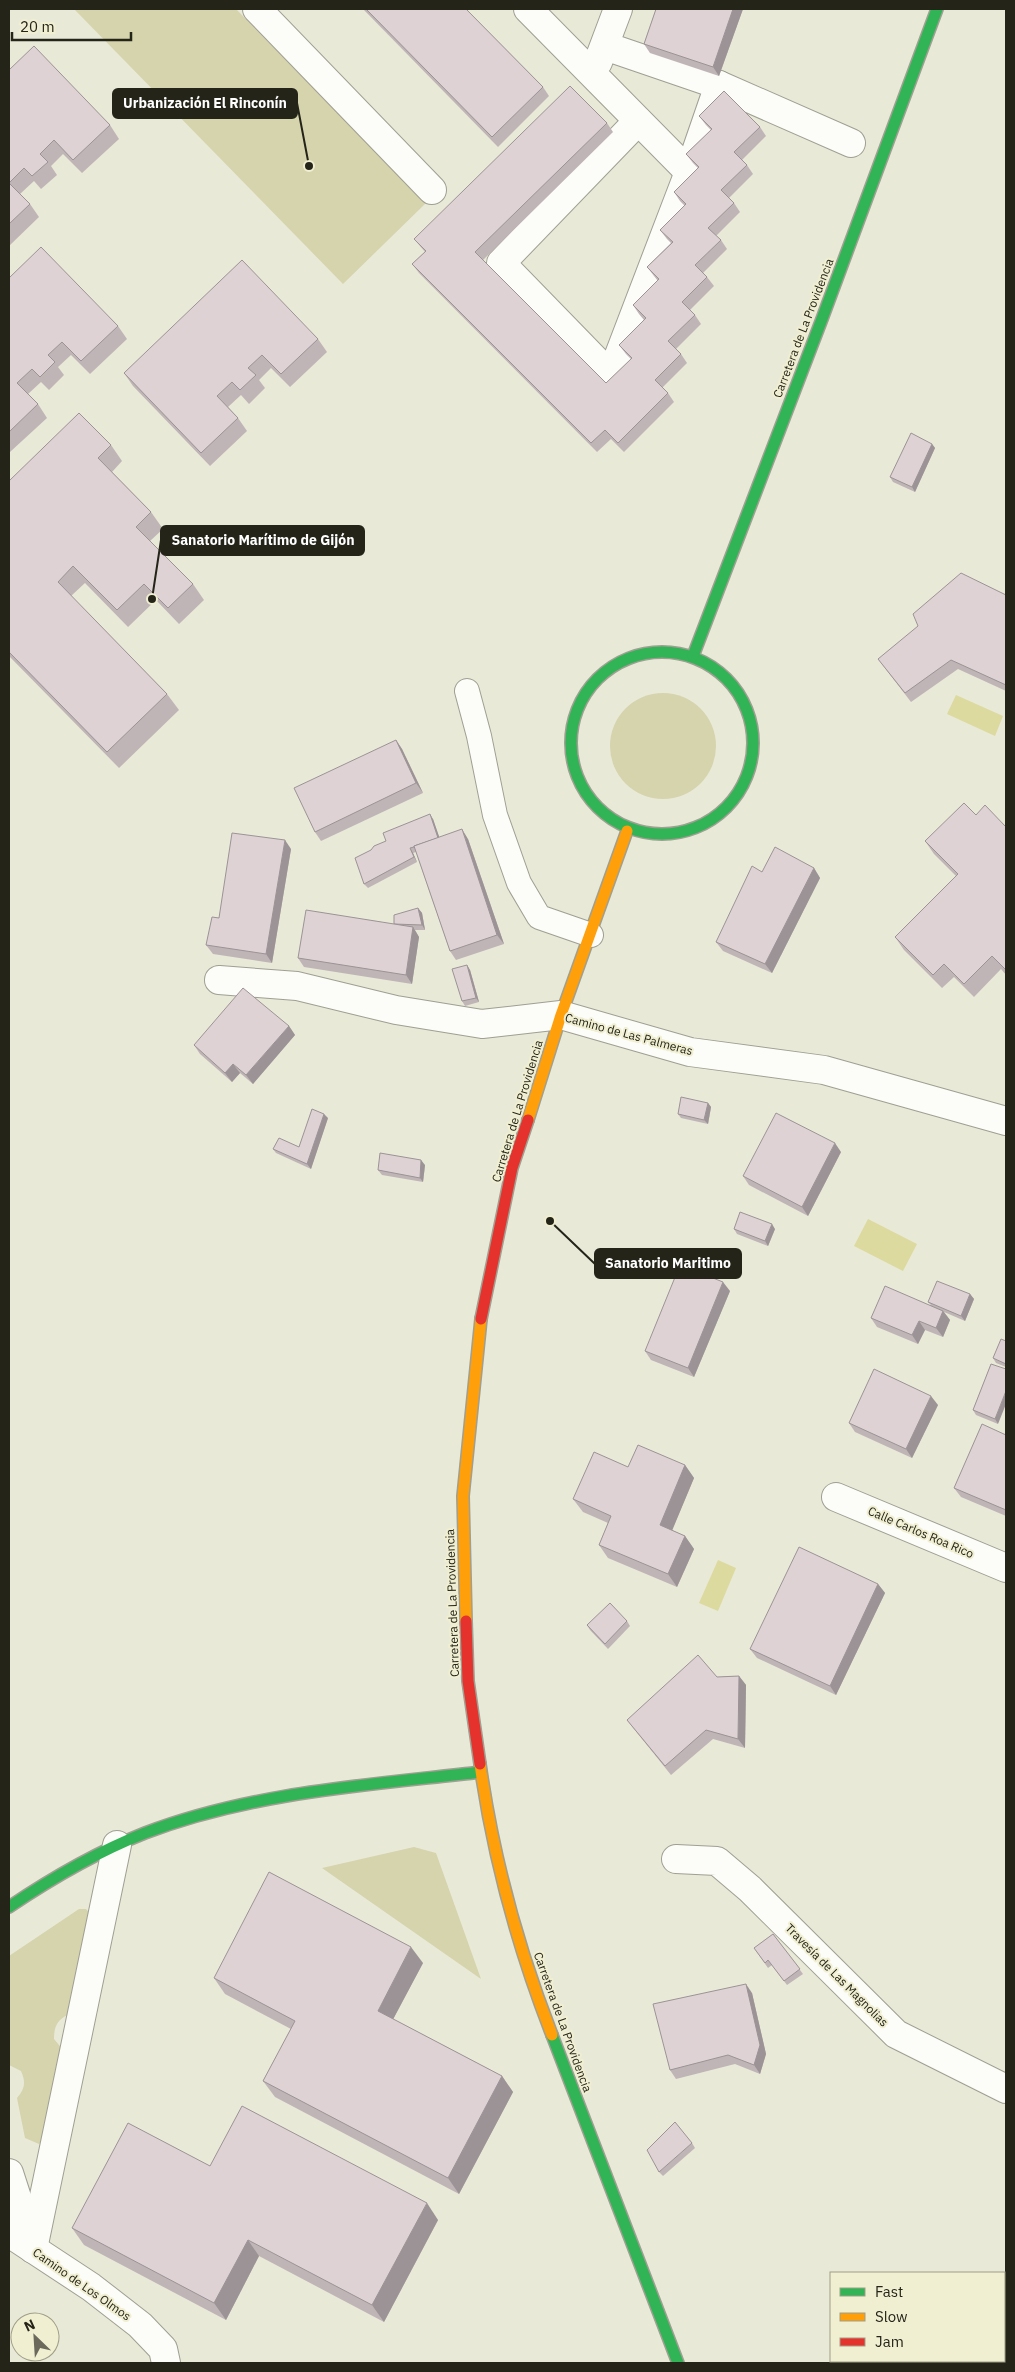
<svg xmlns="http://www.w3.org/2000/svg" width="1015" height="2372" viewBox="0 0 1015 2372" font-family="'IBM Plex Sans',sans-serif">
	<rect width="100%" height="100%" fill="#e9e9d8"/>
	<g fill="#d5d4ad">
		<path d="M74,9h162l190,194 -83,81z"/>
		<circle cx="663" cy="746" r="53"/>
		<path d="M414,1847l22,6 45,126 -159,-111z"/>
		<path d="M79,1909h7l7,8 -20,95c-14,7 -19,11 -19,27l10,12 -19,85 -6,8 -14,-6 -8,-40c8,-9 9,-16 4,-27l-12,-6v-109z"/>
	</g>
	<g fill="#dcda9f">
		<path d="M956,695l47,21 -8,20 -48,-22z"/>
		<path d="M868,1219l49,25 -14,27 -49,-25z"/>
		<path d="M718,1560l18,8 -18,43 -19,-8z"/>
	</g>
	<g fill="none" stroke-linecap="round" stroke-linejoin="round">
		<g stroke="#9f9f92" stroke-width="26">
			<path id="lane" d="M467,691l12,45 16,79 24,68 20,34 52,18"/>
		</g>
		<g stroke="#9f9f92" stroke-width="30">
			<g id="street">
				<path d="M257,9l175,181"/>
				<path d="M528,9l161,163"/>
				<path d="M605,46l114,39 132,58"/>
				<path d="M598,62l20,-53"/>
				<path d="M638,121l-137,142 110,113 78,-204 30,-87"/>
				<path d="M219,980l78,6 99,24 86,14 79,-9 129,37 134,18 182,51"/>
				<path d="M836,1497l170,71"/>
				<path d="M676,1859l41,2 33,28 146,145 110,55"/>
				<path d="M9,2173l24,74"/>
				<path d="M9,2233l82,54 49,38 23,24 3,14"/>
				<path d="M33,2249l84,-404"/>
			</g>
		</g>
		<g stroke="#9f9f92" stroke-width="14">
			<g id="fast">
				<circle cx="662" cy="743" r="91"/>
				<path d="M693,656l129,-337 115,-310"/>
				<path d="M9,1907c43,-29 88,-55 136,-74 107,-41 224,-48 336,-61"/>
				<path d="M552,2035l126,328"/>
			</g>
		</g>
		<g stroke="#9f9f92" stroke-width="14">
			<g id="slow">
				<path d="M528,1120l33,-105 66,-184"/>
				<path d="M466,1621l-3,-125 18,-177"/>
				<path d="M480,1764c13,92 38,184 72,271"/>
			</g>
		</g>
		<g stroke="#9f9f92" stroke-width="14">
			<g id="jam">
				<path d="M481,1319l31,-151 16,-48"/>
				<path d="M466,1621l2,60 12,83"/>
			</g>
		</g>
		<use href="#lane" stroke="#fcfcf9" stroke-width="24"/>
		<use href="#street" stroke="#fcfcf9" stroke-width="28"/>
		<use href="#fast" stroke="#30b455" stroke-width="11"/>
		<use href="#slow" stroke="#ff9f0a" stroke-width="11"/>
		<use href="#jam" stroke="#e5322d" stroke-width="11"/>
	</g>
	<g fill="#bfb5b7">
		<path d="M363,9h103l77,78 6,9 -51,51z"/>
		<path d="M656,9h87l-24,67 -69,-23 -6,-9z"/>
		<path d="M9,70l101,55 9,14 -37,34 -19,-19 -12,12 6,9 -16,14 -7,-8 -14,13 10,10 9,13 -30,29z"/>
		<path d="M699,116l61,11 6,9 -24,24 5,5 6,9 -24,24 5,5 6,9 -24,24 5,4 6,9 -24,24 4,4 7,9 -24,24 5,5 6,9 -25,25 5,5 6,9 -25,25 6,5 6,9 -50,50 -13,-13 -14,13 -178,-179 -7,-9 13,-12 -11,-13 193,-116 6,9 -130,128 123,123 25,-24 -5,-5 -7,-9 25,-25 -5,-6 -6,-9 25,-24 -4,-5 -7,-9 24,-24 -4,-4 -7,-9 25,-24 -5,-5 -6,-9 24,-24 -5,-5 -7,-9 25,-24 -5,-5z"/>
		<path d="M9,278l109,48 9,13 -37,35 -19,-19 -13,12 6,8 -15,15 -8,-8 -13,12 10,10 9,14 -37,34h-1z"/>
		<path d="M318,339l9,13 -37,35 -19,-19 -12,12 6,8 -16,16 -8,-9 -13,12 10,11 9,13 -37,35 -77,-80 -9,-13z"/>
		<path d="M932,444l3,4 -20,44 -22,-10 -3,-5z"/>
		<path d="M111,445l11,16 -10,11 39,40 12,17 -13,12 43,43 11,16 -25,24 -23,-24 -28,27 -43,-44 -14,13 96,98 12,16 -60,58 -110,-112v-175z"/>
		<path d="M1006,595v96l-48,-22 -47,33 -33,-43z"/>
		<path d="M396,740l6,9 21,44 -102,48 -6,-9z"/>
		<path d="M976,815l30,12v148l-5,-6 -27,28 -20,-20 -12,11 -38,-38 -9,-13 61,-61 -22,-22 -9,-13z"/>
		<path d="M433,819l6,18 29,2 36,105 -48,16 -6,-9 -34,-99 -3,1 4,9 -49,26 -4,-4 7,-34z"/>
		<path d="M291,849l-19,114 -59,-9 -7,-9 13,-27z"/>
		<path d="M814,868l6,10 -48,95 -49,-22 -7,-9z"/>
		<path d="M418,908l4,5 3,17h-10l4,7 -7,47 -108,-17 -6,-9 97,-33z"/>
		<path d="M467,965l3,5 9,32 -14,4 -3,-5z"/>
		<path d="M289,1026l6,9 -42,49 -13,-11 -8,9 -32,-28 -6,-9z"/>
		<path d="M708,1103l3,4 -3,17 -27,-6 -3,-4z"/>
		<path d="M328,1118l-17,51 -35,-16 -3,-4 26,-2z"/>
		<path d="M841,1152l-33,64 -59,-31 -6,-9z"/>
		<path d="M425,1165l-2,17 -41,-7 -4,-5z"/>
		<path d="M734,1229h41l-7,17 -31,-12z"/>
		<path d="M730,1291l-36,86 -43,-17 -6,-9z"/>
		<path d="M970,1294l4,5 -9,22 -21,-9 6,8 -7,17 -18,-7 -7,14 -41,-17 -6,-9 60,-13 -3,-3z"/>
		<path d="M1006,1341v26l-10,-4 -3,-5z"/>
		<path d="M991,1364l7,60 -22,-9 -3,-5z"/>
		<path d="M938,1405l-26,53 -57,-26 -6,-9z"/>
		<path d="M1006,1435v81l-45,-19 -7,-9z"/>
		<path d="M685,1465l9,13 -22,52 13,6 9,13 -17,38 -69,-29 -9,-13 9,-22 -25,-11 -10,-13 55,-32z"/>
		<path d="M878,1584l7,9 -49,102 -79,-37 -7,-9z"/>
		<path d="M627,1621l3,5 -22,23 -18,-19 -3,-5z"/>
		<path d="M739,1676l7,9 -1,63 -32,-9 -42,36 -37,-46 -7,-9 90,-43z"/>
		<path d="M773,1934l30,40 -16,11 -15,-20 -4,3 -14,-20z"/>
		<path d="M423,1963l-30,56 109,57 11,16 -54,102 -184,-97 -12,-16 28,-52 -66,-35 -11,-16z"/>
		<path d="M752,1993l14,61 -6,20 -25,-10 -59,15 -6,-9z"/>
		<path d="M692,2143l3,5 -32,28 -4,-4z"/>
		<path d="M210,2166l228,54 -54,102 -125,-66 -33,64 -142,-75 -12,-17z"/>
	</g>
	<g fill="#9b9395">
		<path d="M733,9h10l-24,67 -6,-9z"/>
		<path d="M932,444l3,4 -20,44 -3,-5z"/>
		<path d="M396,740l6,9 21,44 -7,-10z"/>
		<path d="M430,814l3,5 8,23 -3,-4z"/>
		<path d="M462,829l6,10 36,105 -7,-9z"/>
		<path d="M285,840l6,9 -19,114 -6,-9z"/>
		<path d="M410,848l3,5 4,9 -3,-5z"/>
		<path d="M814,868l6,10 -48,95 -7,-9z"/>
		<path d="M418,908l4,5 3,17 -3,-5z"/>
		<path d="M413,927l6,10 -7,47 -6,-9z"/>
		<path d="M467,965l3,5 9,32 -3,-4z"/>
		<path d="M289,1026l6,9 -42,49 -7,-9z"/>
		<path d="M233,1064l7,9 -8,9 -7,-9z"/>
		<path d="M708,1103l3,4 -3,17 -4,-4z"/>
		<path d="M324,1114l4,4 -17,51 -4,-5z"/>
		<path d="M835,1143l6,9 -33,64 -6,-9z"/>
		<path d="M421,1160l4,5 -2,17 -3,-4z"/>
		<path d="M772,1224l3,5 -7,17 -3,-5z"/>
		<path d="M723,1282l7,9 -36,86 -6,-9z"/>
		<path d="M970,1294l4,5 -9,22 -4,-5z"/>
		<path d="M943,1311l7,9 -7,17 -7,-9z"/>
		<path d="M919,1321l6,9 -7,14 -6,-9z"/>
		<path d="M1006,1391v13l-8,20 -3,-5z"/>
		<path d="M931,1396l7,9 -26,53 -6,-9z"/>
		<path d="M685,1465l9,13 -25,60 -9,-13z"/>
		<path d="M685,1536l9,13 -17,38 -9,-13z"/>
		<path d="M878,1584l7,9 -49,102 -6,-9z"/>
		<path d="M739,1676l7,9 -1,63 -7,-9z"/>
		<path d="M411,1947l12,16 -34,64 -11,-16z"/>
		<path d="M746,1984l6,9 14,61 -6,20 -6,-9z"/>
		<path d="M502,2076l11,16 -54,102 -11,-16z"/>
		<path d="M427,2203l11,17 -54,102 -12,-17z"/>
		<path d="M248,2240l11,16 -33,64 -12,-17z"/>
	</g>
	<g fill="#ded2d5" stroke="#9b9395">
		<path d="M366,9h100l77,78 -51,50z"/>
		<path d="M656,9h77l-20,58 -69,-23z"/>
		<path d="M34,46l76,79 -37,35 -19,-20 -14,14 8,8 -16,14 -8,-8 -15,15 21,21 -21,20v-154z"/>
		<path d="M570,86l37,37 -132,129 131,131 26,-25 -13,-13 27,-27 -13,-13 26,-26 -12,-12 26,-25 -13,-12 26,-26 -12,-12 25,-25 -13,-13 26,-25 -13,-13 25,-25 36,36 -26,25 13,13 -26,25 13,13 -26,25 13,12 -26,25 12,12 -25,25 13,13 -27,26 13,13 -26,26 13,13 -50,50 -13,-13 -14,13 -179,-179 14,-13 -12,-12z"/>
		<path d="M41,247l77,79 -37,35 -19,-19 -14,13 7,7 -15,15 -8,-8 -15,14 21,21 -29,28v-154z"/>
		<path d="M242,260l76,79 -37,35 -19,-19 -14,13 8,7 -16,15 -8,-8 -15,14 21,22 -37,35 -77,-80z"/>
		<path d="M79,413l32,32 -13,13 53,54 -15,15 57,57 -25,24 -24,-24 -27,26 -44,-44 -15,16 109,112 -60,58 -98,-100v-171z"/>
		<path d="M911,433l21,11 -20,43 -22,-10z"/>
		<path d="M961,573l45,22v90l-55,-25 -46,33 -27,-34 40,-33 -5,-12z"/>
		<path d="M396,740l20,43 -101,49 -21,-44z"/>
		<path d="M964,803l12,12 9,-10 21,22v143l-14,-14 -28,28 -20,-20 -11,11 -38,-38 63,-63 -33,-33z"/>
		<path d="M430,814l8,24 -24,8v1l-4,1 4,9 -50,27 -9,-26 16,-8 3,-4 12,-5 -3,-8z"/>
		<path d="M462,829l35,106 -47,16 -36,-105z"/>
		<path d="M232,833l53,7 -19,114 -60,-9 6,-28 7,1z"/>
		<path d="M775,847l39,21 -49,96 -49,-22 36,-76 10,6z"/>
		<path d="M418,908l4,17 -28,-1v-9z"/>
		<path d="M306,910l107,17 -7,48 -108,-17z"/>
		<path d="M467,965l9,33 -14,3 -10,-32z"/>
		<path d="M243,988l46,38 -43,49 -13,-11 -8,9 -31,-28z"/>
		<path d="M681,1097l27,6 -4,17 -26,-6z"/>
		<path d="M312,1109l12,5 -17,50 -34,-15 6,-11 20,9z"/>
		<path d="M776,1113l59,30 -33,64 -59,-31z"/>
		<path d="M380,1153l41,7 -1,18 -42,-8z"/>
		<path d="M740,1212l32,12 -7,17 -31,-12z"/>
		<path d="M680,1265l43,17 -35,86 -43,-17z"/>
		<path d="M937,1281l33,13 -9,22 -33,-14z"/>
		<path d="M885,1286l58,25 -7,17 -17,-7 -7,14 -41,-17z"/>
		<path d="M1001,1339l5,2v23l-13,-6z"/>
		<path d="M991,1364l15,5v22l-11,28 -22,-9z"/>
		<path d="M874,1369l57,27 -25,53 -57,-26z"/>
		<path d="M982,1424l24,11v75l-52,-22z"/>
		<path d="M638,1445l47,20 -25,60 25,11 -17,38 -69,-29 12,-29 -38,-17 21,-47 34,15z"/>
		<path d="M799,1547l79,37 -48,102 -80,-37z"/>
		<path d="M610,1603l17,18 -22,23 -18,-19z"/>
		<path d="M698,1655l19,22 22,-1 -1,63 -32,-9 -41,36 -38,-46z"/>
		<path d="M269,1872l142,75 -33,64 124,65 -54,102 -185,-97 32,-60 -81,-43z"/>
		<path d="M773,1934l27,35 -16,12 -16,-21 -3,3 -11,-15z"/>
		<path d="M746,1984l14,61 -6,20 -26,-10 -58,15 -17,-66z"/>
		<path d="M242,2106l185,97 -55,102 -124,-65 -34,63 -142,-75 56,-105 82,43z"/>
		<path d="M675,2122l17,21 -33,29 -12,-22z"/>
	</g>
	<g text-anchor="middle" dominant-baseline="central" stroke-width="4" stroke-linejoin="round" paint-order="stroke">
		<g font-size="12" fill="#252419" stroke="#f0efd1">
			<text transform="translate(803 328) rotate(-69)">Carretera de La Providencia</text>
			<text transform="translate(629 1034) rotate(15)">Camino de Las Palmeras</text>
			<text transform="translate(517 1111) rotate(-73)">Carretera de La Providencia</text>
			<text transform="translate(921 1532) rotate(23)">Calle Carlos Roa Rico</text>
			<text transform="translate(452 1603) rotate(-92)">Carretera de La Providencia</text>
			<text transform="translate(837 1975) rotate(45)">Travesía de Las Magnolias</text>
			<text transform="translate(563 2022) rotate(70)">Carretera de La Providencia</text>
			<text transform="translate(82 2284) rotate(35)">Camino de Los Olmos</text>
		</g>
	</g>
	<path fill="none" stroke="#252419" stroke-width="2" d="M309 166L297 103M152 599L161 540M550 1221L595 1264"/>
	<g fill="#252419" stroke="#f0efd1" stroke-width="2">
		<circle cx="309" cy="166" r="5"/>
		<circle cx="152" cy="599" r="5"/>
		<circle cx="550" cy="1221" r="5"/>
	</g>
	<g fill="#252419" stroke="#252419" stroke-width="2">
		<rect x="113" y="89" width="184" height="29" rx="5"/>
		<rect x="161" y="526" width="203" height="29" rx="5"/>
		<rect x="595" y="1249" width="146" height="29" rx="5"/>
	</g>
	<g font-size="14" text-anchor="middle" font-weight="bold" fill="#fff">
		<text x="205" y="108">Urbanización El Rinconín</text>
		<text x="263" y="545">Sanatorio Marítimo de Gijón</text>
		<text x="668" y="1268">Sanatorio Maritimo</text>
	</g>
	<rect width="1015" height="2372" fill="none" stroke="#252419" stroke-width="20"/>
	<rect x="830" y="2272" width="175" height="90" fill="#f0efd1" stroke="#9f9e87"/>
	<rect x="840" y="2288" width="25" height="8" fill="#30b455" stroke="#9f9e87"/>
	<text x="875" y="2297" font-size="15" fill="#252419">Fast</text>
	<rect x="840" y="2313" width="25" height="8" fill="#ff9f0a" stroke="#9f9e87"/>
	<text x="875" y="2322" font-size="15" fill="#252419">Slow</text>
	<rect x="840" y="2338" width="25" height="8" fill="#e5322d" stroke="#9f9e87"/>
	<text x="875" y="2347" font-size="15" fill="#252419">Jam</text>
	<g transform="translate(35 2337) rotate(335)"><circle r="24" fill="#f0efd1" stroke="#9f9e87"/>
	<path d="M0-4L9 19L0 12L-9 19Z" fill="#6a695c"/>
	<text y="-8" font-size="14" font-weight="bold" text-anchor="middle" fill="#252419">N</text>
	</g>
	<path d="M12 32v8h119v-8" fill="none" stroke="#252419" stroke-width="2.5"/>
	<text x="20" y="32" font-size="15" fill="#252419" stroke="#f0efd1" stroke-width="4" paint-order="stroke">20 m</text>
</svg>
